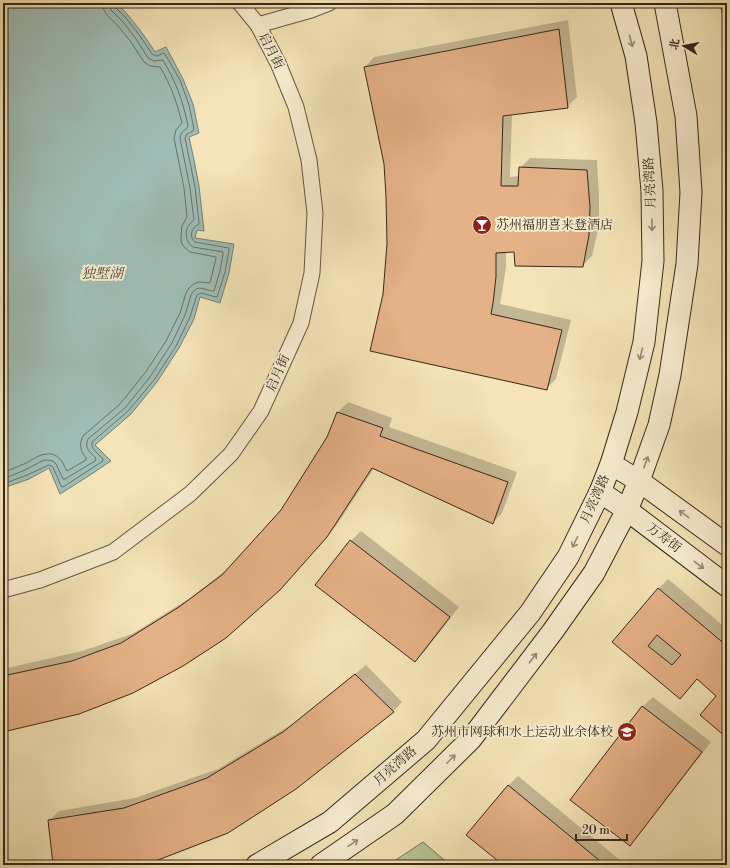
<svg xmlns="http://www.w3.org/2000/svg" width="730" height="868" viewBox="0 0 730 868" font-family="'Libre Bodoni','Noto Serif SC',serif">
	<rect width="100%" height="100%" fill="#f4e4b7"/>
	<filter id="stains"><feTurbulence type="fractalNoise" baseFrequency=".005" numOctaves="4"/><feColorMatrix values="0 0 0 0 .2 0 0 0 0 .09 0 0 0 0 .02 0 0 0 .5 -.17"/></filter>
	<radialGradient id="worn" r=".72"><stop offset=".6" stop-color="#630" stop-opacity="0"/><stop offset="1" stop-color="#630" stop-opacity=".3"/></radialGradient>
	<path fill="#b5c593" stroke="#767657" d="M423,842l27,23h-62z"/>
	<path fill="#9ebdb5" stroke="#748177" d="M3,3h114c15,16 26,30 38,49l11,-5 17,32 10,25 6,29 -10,4 5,23 5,26 5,45 -7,-1 -2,8 39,6 -5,29 -9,30 -20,-6 -6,22 -15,29 -22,34 -26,32 -36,31 16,16 -24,16 -27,17 -11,-26 -20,11 -26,9z"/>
	<g fill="#0003">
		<path d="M568,20l9,77 -10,10 -55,7 -2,63 10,-1v-8l10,-10 67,2 2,36v29l-7,31 -10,10 -67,-15h-9v16l-4,26 -2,11 71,16 -15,59 -10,10 -162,-95 4,-50 -3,-81 -20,-96 9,-10z"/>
		<path d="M348,402l44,16 -3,9 128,45 -15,41 -10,10 -118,-55 -38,58 -47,53 -286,152v-62l79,-18 50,-17 58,-36 40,-31 52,-57 46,-72 10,-26z"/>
		<path d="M361,531l98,76 -34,44 -10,10 -98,-76 34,-44z"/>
		<path d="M668,579l59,50v108l-10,-41 -20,-17 -17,19 -66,-57 45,-53z"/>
		<path d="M366,665l36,37 -9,10 -251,153h-88l-5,-44 10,-10 76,-13 83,-29 76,-46z"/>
		<path d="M653,697l58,45 -72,93 -9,10 -59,-45 72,-94z"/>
		<path d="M518,776l108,89h-121l-37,-30 41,-50z"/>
	</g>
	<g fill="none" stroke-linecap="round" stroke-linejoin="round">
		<g stroke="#6a7268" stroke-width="1">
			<path d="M3,472c7,-2 14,-5 21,-8 7,-3 15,-10 23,-10 4,-1 9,1 12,4 4,3 5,9 8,13l19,-11v-2c-6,-7 -7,-14 -3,-22l37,-32 25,-31 21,-32 14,-28 6,-20 3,-5 5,-4 4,-2 12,1 6,-25v-1l-26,-5 -6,-5 -3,-5v-6l1,-10 5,-9 -3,-29 -10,-50 2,-8 6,-7c-5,-20 -11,-38 -22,-56l-10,-1 -6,-4 -13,-20 -13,-16 -12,-12 -3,-6v-5"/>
			<path d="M3,479l22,-9 19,-10h4l5,1 3,3 7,15h2l30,-18 1,-3c-6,-6 -12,-10 -8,-19l37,-31 25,-31 22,-34 13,-28 6,-20 2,-3 3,-3 4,-1 12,3h2l6,-20 3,-17v-2l-30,-5c-7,-4 -9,-15 -4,-22 1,-2 3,-3 5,-5l-4,-32 -10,-50c1,-8 6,-7 8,-12 -5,-25 -12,-44 -25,-66l-9,1 -6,-3 -12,-19 -13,-17 -12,-12 -2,-7"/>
			<path d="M3,484l24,-9 22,-10 4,2 8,19 2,1 40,-26v-2c-4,-5 -13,-10 -11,-17l36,-31 26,-31 22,-34 14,-29 7,-22 4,-2 15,4h1l8,-25 4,-22v-2l-34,-6c-6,-4 -4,-15 3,-17l1,-2 -4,-36 -10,-49 2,-4 6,-3 1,-2 -5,-24 -9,-25 -15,-26 -2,-1 -6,3 -5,-2 -12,-18 -14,-18 -11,-11 -1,-4"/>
		</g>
	</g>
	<g fill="#e5b186" stroke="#36281b" fill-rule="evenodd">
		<path d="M727,3v27l-6,-22z"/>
		<path d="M559,29l9,79 -65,8 -2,70h17l1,-19 68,3 3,37 -1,28 -6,32 -68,-1 -1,-14 -18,1v24l-3,26 -2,11 71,16 -15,60 -177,-39 13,-57 4,-50 -1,-47 -2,-33 -20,-97z"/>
		<path d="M727,386v19l-4,-6z"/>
		<path d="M337,412l46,16 -3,8 128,46 -15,42 -121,-56 -45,69 -47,53 -54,48 -43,28 -50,27 -54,21 -76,18v-56l69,-15 49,-18 58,-36 43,-32 59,-65 46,-73z"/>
		<path d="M350,540l100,77 -35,45 -100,-77z"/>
		<path d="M658,588l69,58v92l-27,-23 16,-19 -19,-17 -17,20 -68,-57zM657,635l24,20 -9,10 -24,-19z"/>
		<path d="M355,674l39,38 -98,77 -68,44 -83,32h-92l-5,-45 76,-12 83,-30 76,-46z"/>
		<path d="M642,706l60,46 -72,94 -60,-46z"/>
		<path d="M508,785l97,80h-102l-37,-30z"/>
	</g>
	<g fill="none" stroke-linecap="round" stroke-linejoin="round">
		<g stroke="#665742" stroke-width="17">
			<g id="street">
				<path d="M258,25l53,-15 18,-7"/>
				<path d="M3,590l37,-10 73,-28 77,-58 41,-40 30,-43 40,-88 11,-50 3,-60 -6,-53 -13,-53 -18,-44 -20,-38 -18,-22"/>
			</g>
		</g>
		<g stroke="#36281b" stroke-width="23">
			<g id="secondary">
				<path d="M611,464l28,17 88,64"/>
				<path d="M600,492l27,18 100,76"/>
				<path d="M257,865l73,-43 96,-82 104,-127 38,-56 32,-65 11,-28 16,-52 17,-70 9,-81 -1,-70 -6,-68 -10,-67 -15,-53"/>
				<path d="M321,865l74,-51 76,-75 82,-108 41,-58 33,-63 12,-29 20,-56 11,-50 17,-111 4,-72 -5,-76 -21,-113"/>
			</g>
		</g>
		<use href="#street" stroke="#f8edd0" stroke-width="15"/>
		<use href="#secondary" stroke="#f8edd0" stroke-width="21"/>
	</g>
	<defs><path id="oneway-shaft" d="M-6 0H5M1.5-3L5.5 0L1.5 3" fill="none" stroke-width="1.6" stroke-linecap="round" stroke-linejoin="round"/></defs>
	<g stroke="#978a76">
		<use href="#oneway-shaft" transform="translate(631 41) rotate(75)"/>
		<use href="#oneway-shaft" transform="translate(652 225) rotate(89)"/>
		<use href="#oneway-shaft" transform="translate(641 354) rotate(104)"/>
		<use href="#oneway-shaft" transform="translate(646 462) rotate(-70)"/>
		<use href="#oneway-shaft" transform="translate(684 514) rotate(-144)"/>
		<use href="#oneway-shaft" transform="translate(575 542) rotate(116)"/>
		<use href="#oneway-shaft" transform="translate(699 565) rotate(37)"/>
		<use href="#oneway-shaft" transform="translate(533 658) rotate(-53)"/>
		<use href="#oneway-shaft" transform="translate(451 759) rotate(-45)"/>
		<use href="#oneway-shaft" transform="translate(353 843) rotate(-34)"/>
	</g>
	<defs>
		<g id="bar-disc" transform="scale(1)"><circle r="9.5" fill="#8f2418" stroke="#f8edd0"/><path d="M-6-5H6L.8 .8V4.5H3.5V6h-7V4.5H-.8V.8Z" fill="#fff"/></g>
		<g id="school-disc" transform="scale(1)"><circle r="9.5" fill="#8f2418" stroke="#f8edd0"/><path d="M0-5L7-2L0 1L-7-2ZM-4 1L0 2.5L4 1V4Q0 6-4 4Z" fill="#fff"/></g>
	</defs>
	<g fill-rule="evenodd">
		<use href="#bar-disc" x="482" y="225"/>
		<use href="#school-disc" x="627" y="732"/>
	</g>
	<g text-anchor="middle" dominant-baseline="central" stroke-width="4" stroke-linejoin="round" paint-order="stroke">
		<g font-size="13" fill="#36281b" stroke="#f8edd0">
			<text transform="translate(271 51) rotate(63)">启月街</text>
			<text transform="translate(650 183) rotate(-93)">月亮湾路</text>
			<text transform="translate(278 373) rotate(-66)">启月街</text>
			<text transform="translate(595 499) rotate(-66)">月亮湾路</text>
			<text transform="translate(664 538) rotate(37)">万寿街</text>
			<text transform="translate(395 766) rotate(-41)">月亮湾路</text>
		</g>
		<g font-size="13" fill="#36281b" stroke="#f8edd0" text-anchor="start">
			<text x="496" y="225">苏州福朋喜来登酒店</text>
			<text x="613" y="732" text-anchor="end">苏州市网球和水上运动业余体校</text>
		</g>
		<g font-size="14" font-style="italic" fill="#504d42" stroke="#f8edd0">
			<text x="102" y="274">独墅湖</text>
		</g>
	</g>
	<rect width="730" height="868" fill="none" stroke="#f4e4b7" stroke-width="16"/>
	<rect x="4" y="4" width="722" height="860" fill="none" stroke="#36281b" stroke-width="2"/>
	<rect x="8" y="8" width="714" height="852" fill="none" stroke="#36281b"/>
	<g transform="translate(684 46) rotate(280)" stroke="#f8edd0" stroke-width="3" paint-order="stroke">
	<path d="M0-3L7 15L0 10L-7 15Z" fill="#36281b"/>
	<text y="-6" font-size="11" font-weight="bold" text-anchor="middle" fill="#36281b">北</text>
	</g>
	<path d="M576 834v6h51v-6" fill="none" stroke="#36281b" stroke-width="2"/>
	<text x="582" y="834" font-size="12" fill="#36281b" stroke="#f8edd0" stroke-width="3" paint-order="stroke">20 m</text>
	<rect width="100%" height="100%" filter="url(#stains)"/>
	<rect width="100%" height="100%" fill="url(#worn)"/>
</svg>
